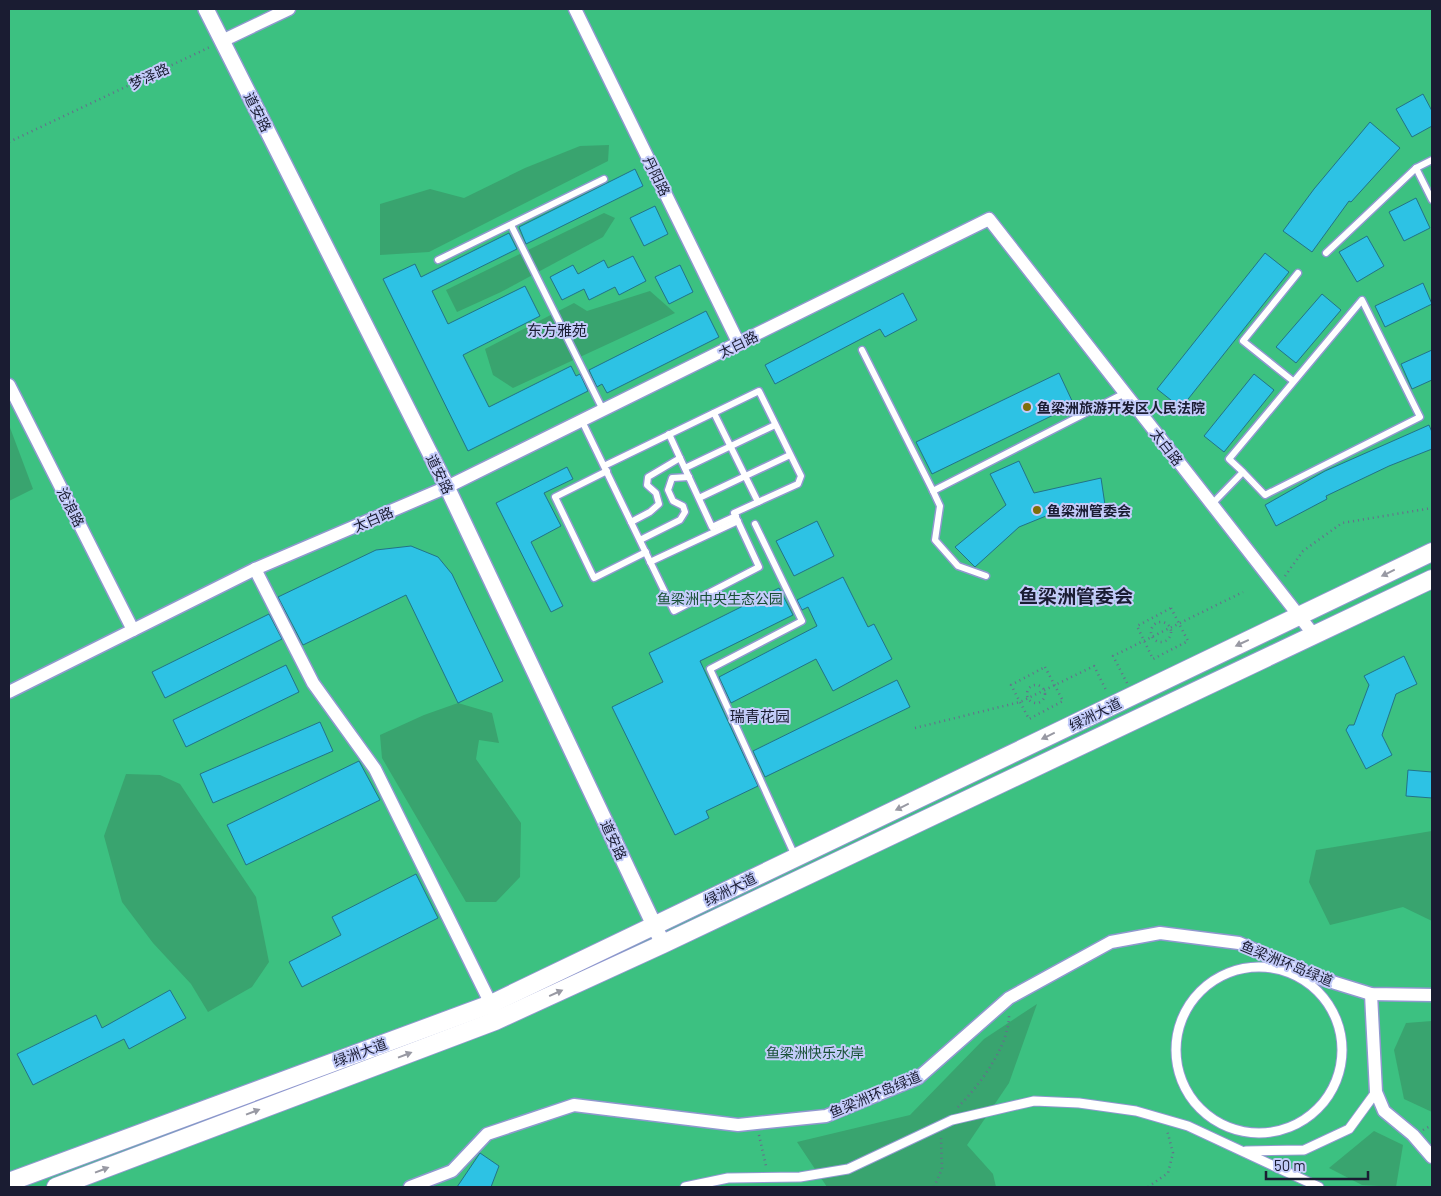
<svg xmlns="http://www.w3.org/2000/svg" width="1441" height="1196" viewBox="0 0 1441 1196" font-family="Barlow,'Noto Sans SC',sans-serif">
	<rect width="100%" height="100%" fill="#c4ccfa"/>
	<rect fill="#3cc181" x="9" y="9" width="1423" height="1178"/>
	<g fill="#39a46f">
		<path d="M609,145l-1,16 -179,91 -49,3v-51l50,-15 34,9 61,-30 55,-22z"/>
		<path d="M604,213l11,5 -12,19 -102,55 -44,20 -11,-22z"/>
		<path d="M650,291l25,22 -162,75 -20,-13 -8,-26 89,-46 13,8z"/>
		<path d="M9,425l24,64 -24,12z"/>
		<path d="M458,703l34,10 7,30 -20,-3 -3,19 45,64 -1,54 -24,25h-30l-84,-144 -2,-23 44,-20z"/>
		<path d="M126,774l34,1 20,9 76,113 13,65 -17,25 -44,25 -17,-28 -38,-41 -31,-41 -18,-66z"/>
		<path d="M1432,831v90l-29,-14 -73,18 -21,-43 7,-32z"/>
		<path d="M1037,1004l-28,79 -42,62 26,29 3,13h-169l-30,-45 113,-27 74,-76z"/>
		<path d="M1432,1021v91l-28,-13 -10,-49 12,-27z"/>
		<path d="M1374,1131l29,14 -7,42 -34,-2 -33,-17z"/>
	</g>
	<g fill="#2dc2e4" stroke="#227387">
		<path d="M1423,94l9,17v15l-20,11 -16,-28z"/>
		<path d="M1370,122l30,26 -49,54 -2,-1 -37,51 -29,-21 31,-42z"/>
		<path d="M635,169l8,17 -117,58 -7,-17z"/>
		<path d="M1416,198l14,30 -26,13 -15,-29z"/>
		<path d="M655,206l13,28 -24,12 -14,-28z"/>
		<path d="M509,233l8,16 -85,42 16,33 77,-38 15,30 -77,39 26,52 82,-41 5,10 4,-2 8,17 -120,60 -85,-172 32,-15 6,13z"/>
		<path d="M1367,236l17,30 -27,16 -18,-30z"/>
		<path d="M1265,253l24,19 -108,136 -24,-19z"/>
		<path d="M633,256l13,25 -27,14 -4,-8 -26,13 -5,-11 -22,11 -12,-23 23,-12 5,9 26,-14 4,8z"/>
		<path d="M680,265l13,27 -24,12 -14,-27z"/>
		<path d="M1423,283l9,21 -47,23 -10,-21z"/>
		<path d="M903,293l14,27 -32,17 -5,-8 -105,55 -10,-19z"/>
		<path d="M1322,294l19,16 -45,53 -20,-16z"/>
		<path d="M706,311l13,26 -112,56 -5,-9 -5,3 -8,-17z"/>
		<path d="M1432,350v30l-20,9 -11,-25z"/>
		<path d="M1059,373l15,32 -142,69 -16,-32z"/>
		<path d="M1254,374l20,16 -50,62 -20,-16z"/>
		<path d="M1429,425l3,7v17l-43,17 -63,30 1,3 -51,27 -11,-21 60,-34z"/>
		<path d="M1019,461l15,32 67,-15 4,27 -59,11 -27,11 -44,40 -20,-20 51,-42 -16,-31z"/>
		<path d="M567,467l6,12 -29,14 17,33 -30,16 32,64 -12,6 -55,-109z"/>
		<path d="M817,521l17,35 -40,20 -18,-35z"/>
		<path d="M411,546l27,11 14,17 51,107 -45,22 -52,-108 -103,50 -25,-48 98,-47z"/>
		<path d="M843,577l25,50 6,-3 18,35 -59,32 -17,-32 -85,44 -12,-26 98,-51 -9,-19 -6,3 -5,-10z"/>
		<path d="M779,588l14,27 -93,46 58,125 -52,25 3,7 -34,17 -63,-128 51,-25 -14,-29z"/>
		<path d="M269,614l13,25 -117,59 -13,-26z"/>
		<path d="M1404,656l13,28 -21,10 -14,41 10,20 -26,14 -20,-39 3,-5h5l15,-40 -5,-9z"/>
		<path d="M286,665l13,27 -113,55 -13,-27z"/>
		<path d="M897,680l13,27 -145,70 -12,-26z"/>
		<path d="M320,722l13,29 -120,52 -13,-29z"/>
		<path d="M359,761l21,39 -134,65 -19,-40z"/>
		<path d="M1408,770l24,2v26l-26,-2z"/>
		<path d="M416,874l22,44 -136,69 -13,-25 52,-27 -9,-18z"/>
		<path d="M170,990l16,28 -57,31 -5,-10 -91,46 -16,-31 79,-39 6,13z"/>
		<path d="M480,1153l19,13 -8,21h-34z"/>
	</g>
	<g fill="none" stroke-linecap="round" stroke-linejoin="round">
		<g stroke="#9098cf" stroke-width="9">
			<g id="service">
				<path d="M1432,160l-16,8 16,32"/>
				<path d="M511,225l92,185"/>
				<path d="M1326,253l90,-85"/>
				<path d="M438,260l166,-81"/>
				<path d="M862,350l71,141 192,-98"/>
				<path d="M1293,381l-50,-40 55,-68"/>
				<path d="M714,413l44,89"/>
				<path d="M582,421l92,190 85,-44 -25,-54 64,-29 3,-8 -42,-85 -155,75"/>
				<path d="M669,434l11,24"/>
				<path d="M685,468l90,-43"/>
				<path d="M607,471l-52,26 39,81 52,-26"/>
				<path d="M933,491l7,15 -5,34 23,26 28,10"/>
				<path d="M699,498l91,-43"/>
				<path d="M1212,504l31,-32 22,23 155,-78 -58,-117 -133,159 14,13"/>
				<path d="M631,522l19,-10 9,-8 -3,-11 -9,-8 1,-8 32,-19 32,69 24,-11"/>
				<path d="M755,524l47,97 -92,48 85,187"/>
				<path d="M640,540l40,-20 5,-8 -2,-6 -10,-5 -5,-11 4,-12 17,-1"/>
				<path d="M650,562l88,-41"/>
			</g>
		</g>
		<g stroke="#9098cf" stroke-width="11">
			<g id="pedestrian">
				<circle cx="1259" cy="1050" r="83"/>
				<path d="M1246,1151l58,-1 45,-21 27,-37"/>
				<path d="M685,1187l43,-9 72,-1 48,-8 104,-49 82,-19 45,2 57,8 52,15 131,61"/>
			</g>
		</g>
		<g stroke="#9098cf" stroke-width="15">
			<g id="minor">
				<path d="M575,9l164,335"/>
				<path d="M222,41l67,-32"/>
				<path d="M9,385l124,245"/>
				<path d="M255,569l58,114 62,86 116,235"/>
				<path d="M9,692l246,-123 192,-82 542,-268 325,416"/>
				<path d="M1371,994l5,98 8,19 29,24 19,22"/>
				<path d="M410,1187l42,-16 35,-37 87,-29 164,20 88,-9 92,-38 91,-80 102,-56 49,-9 79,10 77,34 55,17 61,1"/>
			</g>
		</g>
		<g stroke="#9098cf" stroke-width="18">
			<path id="tertiary" d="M206,9l241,478 216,457"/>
		</g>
		<g stroke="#9098cf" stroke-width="20">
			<g id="secondary">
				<path d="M9,1182l482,-178 941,-452"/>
				<path d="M56,1187l439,-166 168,-77 769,-365"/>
			</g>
		</g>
		<g stroke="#676c8c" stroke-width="2.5" stroke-dasharray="1 4" stroke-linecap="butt">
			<path d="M9,142l201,-95"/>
			<path d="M1285,576l18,-25 39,-28 90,-15"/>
			<path d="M1171,608l17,33 -35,18 -16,-33z"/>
			<circle cx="1161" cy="632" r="10"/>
			<path d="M1045,667l18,34 -34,18 -18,-34z"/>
			<path d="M1127,683l-14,-27 130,-64"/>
			<circle cx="1036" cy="694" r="9"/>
			<path d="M915,728l105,-26 74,-36 13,26"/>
			<path d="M958,1107c21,-21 52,-62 51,-93"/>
			<path d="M1423,1130l9,-5"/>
			<path d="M759,1135l7,31"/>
			<path d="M934,1187l8,-18 -1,-31"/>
			<path d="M1148,1187l20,-14 5,-20 -6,-23"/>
		</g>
		<use href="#service" stroke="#fff" stroke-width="6"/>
		<use href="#pedestrian" stroke="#fff" stroke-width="9"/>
		<use href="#minor" stroke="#fff" stroke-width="12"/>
		<use href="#tertiary" stroke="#fff" stroke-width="15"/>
		<use href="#secondary" stroke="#fff" stroke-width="18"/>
	</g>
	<defs><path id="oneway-solid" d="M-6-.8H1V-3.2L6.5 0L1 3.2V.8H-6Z" transform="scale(1.25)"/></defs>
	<g fill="#9899a3">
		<use href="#oneway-solid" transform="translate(1388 573) rotate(154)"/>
		<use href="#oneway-solid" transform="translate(1242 643) rotate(155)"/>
		<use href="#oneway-solid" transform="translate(1048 736) rotate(154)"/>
		<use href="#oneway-solid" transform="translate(902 807) rotate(154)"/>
		<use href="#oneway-solid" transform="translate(556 993) rotate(-24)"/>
		<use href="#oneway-solid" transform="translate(405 1055) rotate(-21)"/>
		<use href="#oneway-solid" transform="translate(253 1112) rotate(-21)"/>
		<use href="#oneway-solid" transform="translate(102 1170) rotate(-21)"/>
	</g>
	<g fill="#7f6e0a" stroke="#c4ccfa" stroke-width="2">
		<circle cx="1027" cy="407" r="5"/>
		<circle cx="1037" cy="510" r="5"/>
	</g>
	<g text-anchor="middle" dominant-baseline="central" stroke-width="4" stroke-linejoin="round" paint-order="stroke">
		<g font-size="14" fill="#1a1c32" stroke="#c4ccfa">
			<text transform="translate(149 76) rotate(-25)">梦泽路</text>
			<text transform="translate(258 112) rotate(63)">道安路</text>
			<text transform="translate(657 176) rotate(64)">丹阳路</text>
			<text transform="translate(738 344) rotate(-26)">太白路</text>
			<text transform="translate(1167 447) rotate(52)">太白路</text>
			<text transform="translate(440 474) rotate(64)">道安路</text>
			<text transform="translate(71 507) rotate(63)">沧浪路</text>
			<text transform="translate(373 519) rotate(-23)">太白路</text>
			<text transform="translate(1095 714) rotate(-26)">绿洲大道</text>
			<text transform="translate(614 840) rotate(65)">道安路</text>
			<text transform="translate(730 889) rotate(-26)">绿洲大道</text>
			<text transform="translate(1287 963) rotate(22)">鱼梁洲环岛绿道</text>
			<text transform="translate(360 1052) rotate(-20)">绿洲大道</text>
			<text transform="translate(875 1094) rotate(-23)">鱼梁洲环岛绿道</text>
		</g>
		<g font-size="14" font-weight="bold" fill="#1a1c32" stroke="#c4ccfa" text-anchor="start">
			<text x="1037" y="407">鱼梁洲旅游开发区人民法院</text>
			<text x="1047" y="510">鱼梁洲管委会</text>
		</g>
		<g font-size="14" fill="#174f34" stroke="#c4ccfa">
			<text x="720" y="598">鱼梁洲中央生态公园</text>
			<text x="815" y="1052">鱼梁洲快乐水岸</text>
		</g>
		<g font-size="15" fill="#1a1c32" stroke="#c4ccfa">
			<text x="557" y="330">东方雅苑</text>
			<text x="760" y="716">瑞青花园</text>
		</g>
		<g font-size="19" font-weight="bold" fill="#1a1c32" stroke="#c4ccfa">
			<text x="1076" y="595">鱼梁洲管委会</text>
		</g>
	</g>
	<rect width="1441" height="1196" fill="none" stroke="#1a1c32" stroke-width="20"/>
	<path d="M1266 1171v8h102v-8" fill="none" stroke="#1a1c32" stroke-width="2.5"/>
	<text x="1274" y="1171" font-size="15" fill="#1a1c32" stroke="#c4ccfa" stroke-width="4" paint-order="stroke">50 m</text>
</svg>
